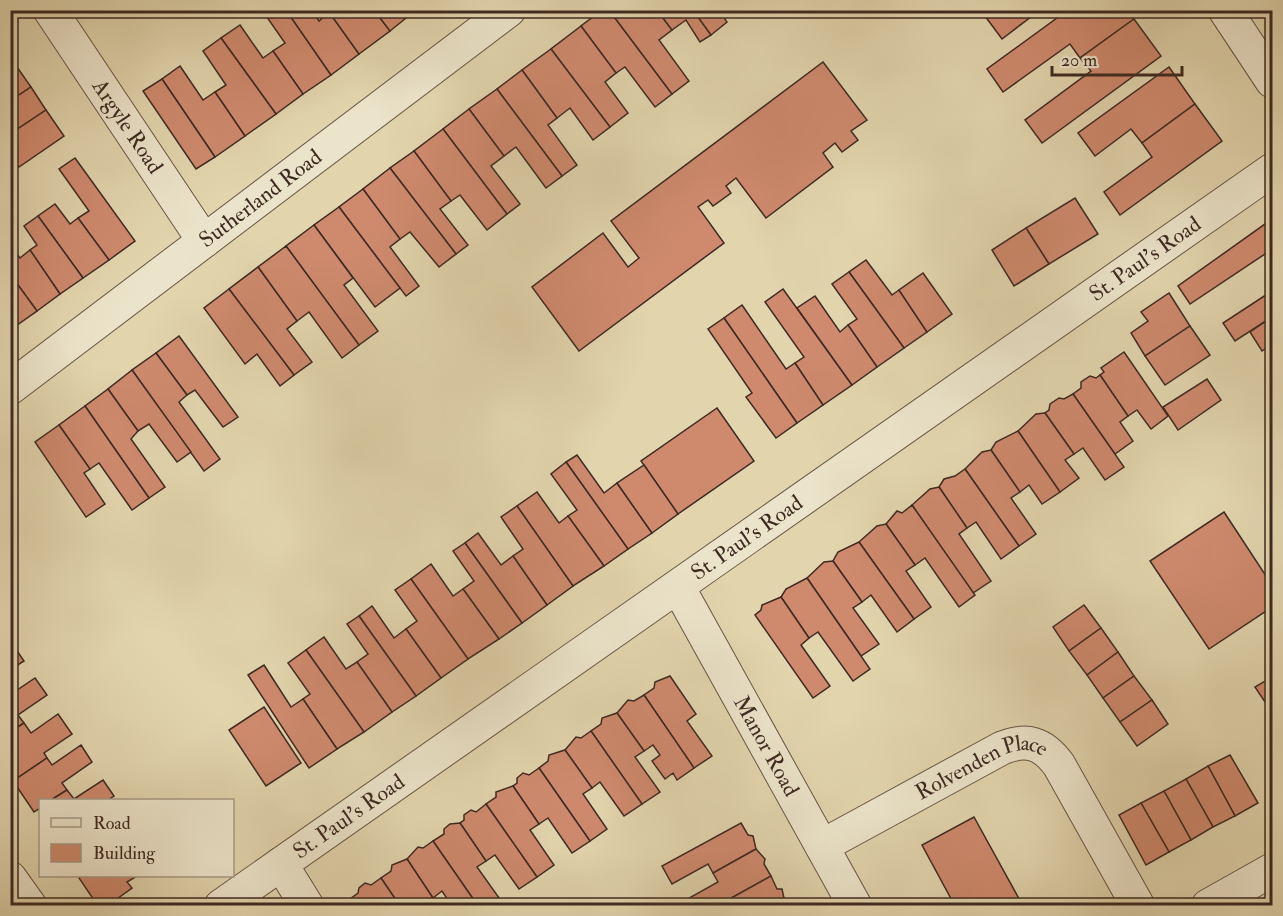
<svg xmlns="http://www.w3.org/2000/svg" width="1283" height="916" viewBox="0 0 1283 916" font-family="'IM FELL Double Pica',serif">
	<rect width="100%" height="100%" fill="#e2d5ae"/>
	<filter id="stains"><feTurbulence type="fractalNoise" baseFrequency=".00333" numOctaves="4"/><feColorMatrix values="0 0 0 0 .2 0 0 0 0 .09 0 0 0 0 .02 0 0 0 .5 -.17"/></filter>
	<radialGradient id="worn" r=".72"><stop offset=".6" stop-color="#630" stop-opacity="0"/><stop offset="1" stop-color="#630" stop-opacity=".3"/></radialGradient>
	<g fill="#cf8a6e" stroke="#3e2a22" stroke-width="1.5">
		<path d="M262,10h24l45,65 -28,19 -30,-43 12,-8z"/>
		<path d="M286,10h26l7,11 10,-9 30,42 -28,21z"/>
		<path d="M331,10h43l16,21 -31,23 -30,-42z"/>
		<path d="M374,10h42l-26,21z"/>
		<path d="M602,10h7l63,84 -17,13 -30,-40 -9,6 -35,-47z"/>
		<path d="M609,10h48l15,20 -13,10 30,41 -17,13z"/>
		<path d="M657,10h36l18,25 -11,7 -14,-22 -14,10z"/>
		<path d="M693,10h26l8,12 -16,13z"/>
		<path d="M992,10h48l-38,29 -17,-23z"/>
		<path d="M1068,10h60l6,9 -54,39 -10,-14 -67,48 -16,-23z"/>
		<path d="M1134,19l27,37 -119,87 -17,-23 66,-49 -11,-13z"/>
		<path d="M240,25l23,33 10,-7 30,43 -27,20 -55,-76z"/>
		<path d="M581,26l35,47 -11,9 23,31 -18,14 -59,-78z"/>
		<path d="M221,38l55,76 -31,22 -30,-44 11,-7 -23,-34z"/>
		<path d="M551,49l59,78 -17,13 -23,-32 -13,10 -35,-48z"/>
		<path d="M10,57l21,30 -21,14z"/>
		<path d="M823,62l44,58 -16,11 7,9 -16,12 -7,-9 -12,10 10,14 -67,51 -30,-40 -10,8 5,7 -18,13 -5,-6 -10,7 26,36 -145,108 -47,-64 71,-54 25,34 11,-9 -28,-37z"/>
		<path d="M180,66l23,34 12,-8 30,44 -30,21 -53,-78z"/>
		<path d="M1169,67l26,37 -53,39 -11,-14 -36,27 -17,-23z"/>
		<path d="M522,70l35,48 -9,7 29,40 -15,11 -65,-87z"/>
		<path d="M162,79l53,78 -19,12 -53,-78z"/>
		<path d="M31,87l15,23 -36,24v-33z"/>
		<path d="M497,89l65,87 -16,12 -30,-41 -12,9 -35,-47z"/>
		<path d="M1195,104l27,37 -102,74 -16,-23 48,-35 -10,-14z"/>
		<path d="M469,109l35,47 -13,10 29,38 -13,10 -64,-85z"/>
		<path d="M46,110l18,26 -45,31 -9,-13v-20z"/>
		<path d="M443,129l64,85 -20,16 -27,-35 -9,6 -37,-50z"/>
		<path d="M414,151l37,50 -11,8 28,36 -12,9 -66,-86z"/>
		<path d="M75,158l60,83 -26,19 -31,-42 11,-7 -30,-42z"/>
		<path d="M390,168l66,86 -17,13 -29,-35 -10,7 -37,-50z"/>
		<path d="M363,189l37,50 -10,8 29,39 -13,10 -67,-89z"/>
		<path d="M1075,198l23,36 -49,30 -23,-36z"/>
		<path d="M55,204l15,20 8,-6 31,42 -26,18 -45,-62z"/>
		<path d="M339,207l61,81 -25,19 -61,-82z"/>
		<path d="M38,216l45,62 -23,16 -30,-44 7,-5 -13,-19z"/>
		<path d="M1272,219v39l-4,-6 -78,52 -12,-18z"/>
		<path d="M314,225l39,53 -9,7 34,46 -19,14 -73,-99z"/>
		<path d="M1026,228l23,36 -35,22 -22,-36z"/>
		<path d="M10,245l10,13 10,-8 30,44 -23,17 -27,-37z"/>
		<path d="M286,246l73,99 -17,13 -33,-46 -12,9 -39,-54z"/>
		<path d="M866,260l26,35 7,-5 28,42 -23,16 -55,-76z"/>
		<path d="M258,267l39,54 -10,8 25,33 -18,13 -65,-86z"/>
		<path d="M849,272l55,76 -27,19 -29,-42 9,-6 -25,-35z"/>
		<path d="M923,273l29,41 -25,18 -28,-42z"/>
		<path d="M10,274l27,37 -27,19z"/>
		<path d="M229,289l65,86 -14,11 -23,-32 -12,10 -41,-56z"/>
		<path d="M783,289l69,96 -29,20 -28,-42 9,-6 -39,-55z"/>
		<path d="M1272,291v26l-37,24 -12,-18z"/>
		<path d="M1169,293l21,33 -45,30 -14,-23 17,-12 -7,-9z"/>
		<path d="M815,296l25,36 8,-7 29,42 -25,18 -55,-77z"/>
		<path d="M742,305l44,64 9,-6 28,42 -26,18 -73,-105z"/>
		<path d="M1272,317v27l-10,7 -12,-19z"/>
		<path d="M724,318l73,105 -21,15 -30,-41 6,-4 -44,-64z"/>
		<path d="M1190,326l20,29 -45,30 -20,-29z"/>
		<path d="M179,336l59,81 -15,10 -28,-37 -8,5 -31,-42z"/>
		<path d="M1124,352l44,64 -17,13 -14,-19 -9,6 -28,-41 4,-3 -3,-4z"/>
		<path d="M156,353l31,42 -8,7 41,57 -16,12 -72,-101z"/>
		<path d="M132,370l59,82 -14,10 -28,-38 -11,7 -30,-42z"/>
		<path d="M1100,375l28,41 -8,6 13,19 -18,13 -42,-60 8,-6v-6l9,-6 6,2z"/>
		<path d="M1207,379l14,21 -43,30 -15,-23z"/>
		<path d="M108,389l30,42 -7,8 34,48 -16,11 -64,-92z"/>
		<path d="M1073,394l51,73 -19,13 -22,-32 -9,6 -29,-41 4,-3 1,-6 9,-6 5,1z"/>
		<path d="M85,406l64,92 -17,12 -33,-47 -9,6 -31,-44z"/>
		<path d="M717,408l37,53 -76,53 -37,-53z"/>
		<path d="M1045,413l29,41 -9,6 14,18 -19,14 -42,-61 18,-17z"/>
		<path d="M59,425l31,44 -6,4 21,31 -19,13 -51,-75z"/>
		<path d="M1018,431l42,61 -18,12 -13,-19 -9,7 -29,-42 5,-8z"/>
		<path d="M991,450l29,42 -9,6 25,36 -17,12 -54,-77 17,-17z"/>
		<path d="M577,455l27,38 13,-10 35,50 -24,16 -62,-87z"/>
		<path d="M566,462l62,87 -24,17 -36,-50 9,-6 -26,-36z"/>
		<path d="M644,465l34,49 -26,19 -35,-50z"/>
		<path d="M965,469l54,77 -18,13 -25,-37 -9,6 -28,-41 5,-8 11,-3z"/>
		<path d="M939,487l28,41 -8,6 32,47 -18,12 -61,-88 18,-16z"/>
		<path d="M537,492l22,31 9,-7 36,50 -31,20 -56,-80z"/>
		<path d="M912,505l63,90 -16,12 -34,-49 -10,7 -29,-41 11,-13 5,2z"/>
		<path d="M517,506l56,80 -26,19 -34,-49 10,-7 -22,-32z"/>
		<path d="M1224,512l48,73v22l-63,42 -59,-88z"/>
		<path d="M886,524l29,41 -9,6 25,36 -17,12 -55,-77 18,-16z"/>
		<path d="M478,533l23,32 12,-9 34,49 -25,18 -57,-80z"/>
		<path d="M859,542l55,77 -17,13 -26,-37 -9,7 -29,-41 5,-9z"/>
		<path d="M465,543l57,80 -23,16 -36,-50 11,-8 -21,-30z"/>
		<path d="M833,561l29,41 -9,6 26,36 -18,12 -54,-78 17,-16z"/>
		<path d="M431,564l22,32 10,-7 36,50 -31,20 -57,-80z"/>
		<path d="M807,578l63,91 -17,12 -35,-49 -9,6 -28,-41 5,-8z"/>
		<path d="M411,579l57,80 -27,19 -35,-49 11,-8 -22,-31z"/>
		<path d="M781,597l28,41 -8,7 29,41 -17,12 -58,-83 6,-5 1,-5z"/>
		<path d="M1084,605l17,23 -32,23 -16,-24z"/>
		<path d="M372,606l22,32 12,-9 35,49 -25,18 -57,-80z"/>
		<path d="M359,616l57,80 -24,16 -35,-50 11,-8 -21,-30z"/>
		<path d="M1101,628l17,24 -31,23 -18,-24z"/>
		<path d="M324,637l22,32 11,-7 35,50 -28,20 -58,-82z"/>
		<path d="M13,645l11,16 -14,9v-24z"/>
		<path d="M306,650l58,82 -27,17 -34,-50 7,-5 -22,-31z"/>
		<path d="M1118,652l16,24 -31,22 -16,-23z"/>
		<path d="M264,665l27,42 12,-8 34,50 -28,19 -61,-93z"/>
		<path d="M670,676l26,38 -9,7 25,35 -18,12 -50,-73 10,-7 1,-6z"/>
		<path d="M1134,676l18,24 -32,22 -17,-24z"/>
		<path d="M1272,677v29l-3,2 -14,-21z"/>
		<path d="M35,678l12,17 -29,20 6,8 -14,9v-37z"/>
		<path d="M644,695l50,73 -17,12 -4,-7 -8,6 -13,-18 8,-6 -7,-10 -9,6 -27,-38 11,-13 6,1z"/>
		<path d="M1152,700l16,24 -31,22 -17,-24z"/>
		<path d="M264,707l37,56 -35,23 -37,-56z"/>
		<path d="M617,713l27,38 -9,6 25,35 -18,12 -51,-73 10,-7 1,-6z"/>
		<path d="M58,714l14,20 -28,19 3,5 -34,23 -3,-4v-45l14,-9 7,10z"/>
		<path d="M591,731l51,73 -18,12 -24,-34 -8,6 -27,-38 11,-13 5,1z"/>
		<path d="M81,745l11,17 -30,21 5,7 -16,10h-11v8l-6,4 -21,-31 34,-23 5,7z"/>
		<path d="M565,750l27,38 -9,6 24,35 -17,12 -51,-73 9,-7 1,-6z"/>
		<path d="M1230,755l28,48 -23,13 -27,-50z"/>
		<path d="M1208,766l27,50 -22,11 -27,-48z"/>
		<path d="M539,768l51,73 -18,12 -24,-35 -9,6 -26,-38 4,-3v-5l6,-5 6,2z"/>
		<path d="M1186,779l27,48 -22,13 -27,-49z"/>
		<path d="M103,780l11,16 -6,4h-57l16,-10 7,9z"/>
		<path d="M513,786l26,38 -9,6 24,35 -17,12 -51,-73 10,-7v-5z"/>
		<path d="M1164,791l27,49 -22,12 -28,-49z"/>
		<path d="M1141,803l28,49 -23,13 -27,-50z"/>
		<path d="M486,804l51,73 -18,12 -24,-34 -9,6 -26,-38 4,-3v-5l7,-5 5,2z"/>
		<path d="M974,817l49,89h-68l-33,-61z"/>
		<path d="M460,823l26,38 -9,6 25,35 -5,4h-19l-45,-65 11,-7v-5l6,-5z"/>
		<path d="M741,823l7,12 5,1 3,13 -43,24 -5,-9 -36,20 -10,-18z"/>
		<path d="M433,841l45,65h-26l-10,-15 -9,7 -26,-39 11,-12 5,1z"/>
		<path d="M756,849l9,10 -1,5 7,12 -54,30h-33l-2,-4 36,-20 -5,-9z"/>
		<path d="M407,859l26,39 -8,5 1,3h-26l-19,-28 10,-7 1,-6z"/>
		<path d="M82,876h55l-10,6 5,6 -25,18h-9l-19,-28z"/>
		<path d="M771,876l6,13h5l3,14 -5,3h-63z"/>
		<path d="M381,878l19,28h-52l-2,-4 12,-9 1,-5 6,-5 6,2z"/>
	</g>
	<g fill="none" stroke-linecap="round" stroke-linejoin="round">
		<g stroke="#675545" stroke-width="35">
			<g id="minor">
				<path id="s1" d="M50,10l154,231"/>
				<path d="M1225,10l47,71"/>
				<path id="s2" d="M10,388l499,-378"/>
				<path id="s3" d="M678,587l177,319"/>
				<path id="s4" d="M822,846l180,-98c25,-10 41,-5 57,17l79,141"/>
				<path d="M281,864l26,42"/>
				<path d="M10,878l20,28"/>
				<path id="s5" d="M221,906l1051,-736"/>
				<path d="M1208,906l64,-36"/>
			</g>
		</g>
		<use href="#minor" stroke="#ece4ca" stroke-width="33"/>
	</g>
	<g text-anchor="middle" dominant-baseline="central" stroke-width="6" stroke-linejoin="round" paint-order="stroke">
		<g font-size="22" fill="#3e2a22" stroke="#ece4ca">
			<text stroke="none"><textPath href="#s1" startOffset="140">Argyle Road</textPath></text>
			<text stroke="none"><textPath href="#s2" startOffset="314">Sutherland Road</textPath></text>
			<text stroke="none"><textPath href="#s5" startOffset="1128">St. Paul's Road</textPath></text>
			<text stroke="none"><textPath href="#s5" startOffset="642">St. Paul's Road</textPath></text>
			<text stroke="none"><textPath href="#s3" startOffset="182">Manor Road</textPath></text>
			<text stroke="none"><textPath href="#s4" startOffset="180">Rolvenden Place</textPath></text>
			<text stroke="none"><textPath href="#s5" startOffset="156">St. Paul's Road</textPath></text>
		</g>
	</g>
	<rect width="1283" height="916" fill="none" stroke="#e2d5ae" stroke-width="36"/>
	<rect x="12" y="12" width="1259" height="892" fill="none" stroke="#3e2a22" stroke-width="3"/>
	<rect x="18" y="18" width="1247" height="880" fill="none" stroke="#3e2a22" stroke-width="1.5"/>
	<rect x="39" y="799" width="195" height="78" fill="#ece4ca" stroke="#a69a87" stroke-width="1.5"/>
	<rect x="51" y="818" width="30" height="9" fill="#ece4ca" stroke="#a69a87" stroke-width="1.5"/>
	<text x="93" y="829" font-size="18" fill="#3e2a22">Road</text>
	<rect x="51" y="844" width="30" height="18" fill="#cf8a6e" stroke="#a69a87" stroke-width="1.5"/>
	<text x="93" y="859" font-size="18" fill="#3e2a22">Building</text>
	<path d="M1052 66v9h130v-9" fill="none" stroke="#3e2a22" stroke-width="3"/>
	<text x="1061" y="66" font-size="18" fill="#3e2a22" stroke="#ece4ca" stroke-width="4.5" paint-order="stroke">20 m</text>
	<rect width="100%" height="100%" filter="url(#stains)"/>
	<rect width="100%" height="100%" fill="url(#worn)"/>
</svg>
